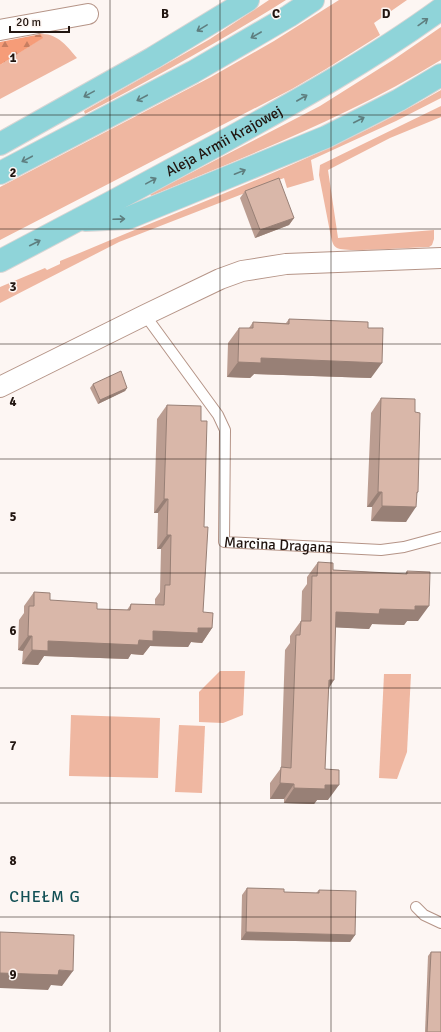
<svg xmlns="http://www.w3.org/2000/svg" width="441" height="1032" viewBox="0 0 441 1032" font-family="Signika,sans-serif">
	<defs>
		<pattern id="forest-firs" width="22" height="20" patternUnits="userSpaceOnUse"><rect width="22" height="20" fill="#f69c78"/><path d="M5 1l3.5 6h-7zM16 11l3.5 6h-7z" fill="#c77e61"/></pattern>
	</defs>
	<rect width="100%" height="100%" fill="#fdf6f3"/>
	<g fill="#efb7a1">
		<path d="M269,0h17c-65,41 -132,78 -201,114l-1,-3 126,-72z"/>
		<path d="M339,0h68l-33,23 6,12 -54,34 -34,20 -292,151v-53l211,-110 63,-36z"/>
		<path d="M441,27v33c-93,57 -190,94 -290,136l-1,-2 170,-88 73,-46z"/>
		<path d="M41,34c16,-1 27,13 36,24l-77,41v-34l42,-27z"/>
		<path d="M441,90v8l-45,23 -85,39 3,20 -27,8 -3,-10 -165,64 -119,61v-16l45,-19 2,2 13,-6v-3l22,-9c121,-51 245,-96 359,-162z"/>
		<path d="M441,106v11l-51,21 -62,32 10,68 96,-8v9l-2,6 -3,2c-16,0 -82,6 -92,1 -4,-2 -5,-7 -6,-11l-12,-62 1,-10z"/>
		<path d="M220,671h25l-2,44 -20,8 -24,-1v-30z"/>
		<path d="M384,674h27l-4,78 -10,27 -18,-1z"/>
		<path d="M71,715l89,3 -2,60 -89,-2z"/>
		<path d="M179,725l26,1 -3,67 -27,-1z"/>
	</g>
	<path fill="url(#forest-firs)" d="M41,34l2,4 -43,27v-23z"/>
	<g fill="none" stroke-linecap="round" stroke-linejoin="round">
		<g stroke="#b59487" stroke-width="12">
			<g id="lane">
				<path id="s1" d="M145,315l73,100 7,15 -1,112 157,8 23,-3 37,-10"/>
				<path d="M416,907l8,8 17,8"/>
			</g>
		</g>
		<g stroke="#b59487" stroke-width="22">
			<g id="street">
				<path d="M0,30l88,-16"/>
				<path d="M0,387l145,-72 75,-36 22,-8 44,-7 155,-6"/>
			</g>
		</g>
		<g stroke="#d7d5d4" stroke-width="24">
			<g id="primary">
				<path d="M0,144l153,-86 95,-58"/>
				<path d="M0,173l193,-101 96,-56 24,-16"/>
				<path d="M85,220l43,-2 198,-81 73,-37 42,-25"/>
				<path id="s2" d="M0,261c73,-38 146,-77 219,-117 76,-42 152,-84 222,-135"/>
			</g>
		</g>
		<use href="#lane" stroke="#fff" stroke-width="10"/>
		<use href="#street" stroke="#fff" stroke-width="20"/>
		<use href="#primary" stroke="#8fd4d9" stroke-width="22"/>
	</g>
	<g fill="#bb9d91">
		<path d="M245,191l49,27 -5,7 -34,13 -15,-40z"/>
		<path d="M289,319l79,9 3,50 -117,-4 -4,4 -23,-1 1,-34 11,-15h10l4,-6 33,1z"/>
		<path d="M93,384l34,4 -2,3 -27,13 -8,-16z"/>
		<path d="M381,398l34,14 2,81 -11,29 -35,-1 1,-14h-5l4,-94z"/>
		<path d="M167,405l34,16 3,106 -1,85 9,16 -10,15 -11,-1 -3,5 -38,-1 -7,9 -12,-1 -3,5 -84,-3 -6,9 -16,-1 1,-13 -5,-1 1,-30 5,-7v-7l10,-14 16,8 47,9 30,1 4,-6 24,1v-6l5,-7 1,-43h-4l1,-36h-4l3,-94z"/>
		<path d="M318,562l15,8 72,4 2,-3 11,50h-11l-3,4 -32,-1 -3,5 -33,-2 -8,62 -3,80 3,31h-11l-3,4 -30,-1v-4h-14v-16l11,-15 4,-118 5,-7v-7l11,-15 1,-30 5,-7v-7z"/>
		<path d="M247,888l37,4 32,1 3,-3 36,45 -5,7 -109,-2 1,-45z"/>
		<path d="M431,952l10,80h-16l3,-76z"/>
	</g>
	<g fill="#988076">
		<path d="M294,218l-5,7 -34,13 5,-8z"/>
		<path d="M261,358l121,5 -11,15 -117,-4 -4,4 -23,-1 11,-15z"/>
		<path d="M127,388l-2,3 -27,13 2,-4z"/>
		<path d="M378,492h4l-10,15h-5z"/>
		<path d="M417,492h1l-11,15h9l-10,15 -35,-1 11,-15z"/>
		<path d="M164,499h4l-10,14h-4z"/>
		<path d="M167,535h4l-10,14h-4z"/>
		<path d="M415,606h14l-11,15h-11l-3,4 -32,-1 -3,5 -43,-2 10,-15 44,-3z"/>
		<path d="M198,628h14l-10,15 -11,-1 -3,5 -38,-1 -7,9 -12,-1 -3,5 -84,-3 -6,9 -16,-1 10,-14 16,-9 91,-1 14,-9z"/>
		<path d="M28,636h4l-9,15 -5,-1z"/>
		<path d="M329,680h5l-10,16z"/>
		<path d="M280,783l14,1 -10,15h-14z"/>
		<path d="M325,785h14l-11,15h-11l-3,4 -30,-1 10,-15z"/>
		<path d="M246,932l109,3 -5,7 -109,-2z"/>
		<path d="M59,970l14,1 -11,15 -11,-1 -3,5 -48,-2v-15z"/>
	</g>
	<g fill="#d9b7a9" stroke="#988076">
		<path d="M279,178l15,40 -34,12 -15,-39z"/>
		<path d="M289,319l79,3v6h15l-1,35 -121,-5v5l-23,-1 1,-34h14v-6l36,2z"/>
		<path d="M121,371l6,17 -27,12 -7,-16z"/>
		<path d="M381,398l34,1v13l5,1 -2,79h-1l-1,15 -34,-1v-14h-4z"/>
		<path d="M167,405l34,1v15h6l-3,106h4l-5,85 10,1 -1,15h-14v5l-45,-2v10l-14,-1 -1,5 -90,-4v10l-16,-1v-14h-4l1,-30h5v-14l16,1v7l47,3v6l33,1 1,-6 33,1 1,-20h5l1,-50h-4l1,-36h-4z"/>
		<path d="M318,562l15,1v7l74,4v-3l23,1 -1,34h-14v4l-35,-1 -1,5 -43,-2 -2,68h-5l-4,89 14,1v15h-14v4l-31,-1v-4l-14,-1 1,-16 10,1 5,-133h4l1,-14h10l1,-45h5z"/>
		<path d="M247,888l37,1v3l35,1v-3l37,1 -1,44 -109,-3z"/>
		<path d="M0,932l74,3 -1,36 -14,-1 -1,5 -58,-2z"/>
		<path d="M431,952h10v80h-14z"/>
	</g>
	<defs><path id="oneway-shaft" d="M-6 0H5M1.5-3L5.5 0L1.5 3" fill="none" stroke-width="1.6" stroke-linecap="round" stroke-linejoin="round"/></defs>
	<g stroke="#5e7e7f">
		<use href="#oneway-shaft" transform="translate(423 22) rotate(-36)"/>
		<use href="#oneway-shaft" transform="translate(202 28) rotate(149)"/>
		<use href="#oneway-shaft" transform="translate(256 35) rotate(150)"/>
		<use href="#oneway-shaft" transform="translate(89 94) rotate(151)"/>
		<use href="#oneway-shaft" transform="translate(142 98) rotate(152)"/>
		<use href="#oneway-shaft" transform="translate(302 98) rotate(-30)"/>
		<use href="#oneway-shaft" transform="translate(359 120) rotate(-27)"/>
		<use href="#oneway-shaft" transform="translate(27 159) rotate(152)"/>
		<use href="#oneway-shaft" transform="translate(240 172) rotate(-22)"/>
		<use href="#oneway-shaft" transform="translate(151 181) rotate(-29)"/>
		<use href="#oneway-shaft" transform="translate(119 219) rotate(-2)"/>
		<use href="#oneway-shaft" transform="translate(35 243) rotate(-27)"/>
	</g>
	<path fill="none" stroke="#211510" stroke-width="1" stroke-opacity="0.55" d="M110,0v1032M220,0v1032M331,0v1032M0,115h441M0,229h441M0,344h441M0,459h441M0,573h441M0,688h441M0,803h441M0,917h441"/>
	<g text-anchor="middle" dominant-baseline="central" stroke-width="3" stroke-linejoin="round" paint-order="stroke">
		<g font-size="15" fill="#211510" stroke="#fdf6f3">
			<text stroke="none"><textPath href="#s2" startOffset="254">Aleja Armii Krajowej</textPath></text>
			<text stroke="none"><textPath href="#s1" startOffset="307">Marcina Dragana</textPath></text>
		</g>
		<g font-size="16" letter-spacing="1" fill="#135055" stroke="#fdf6f3">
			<text x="45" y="897">CHEŁM G</text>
		</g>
	</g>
	<g font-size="13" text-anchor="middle" font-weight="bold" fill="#211510" stroke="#fdf6f3" stroke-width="3" stroke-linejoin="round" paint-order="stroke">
		<text x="165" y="18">B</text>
		<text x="276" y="18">C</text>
		<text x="386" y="18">D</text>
		<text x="13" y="62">1</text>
		<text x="13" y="177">2</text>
		<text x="13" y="291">3</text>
		<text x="13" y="406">4</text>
		<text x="13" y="521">5</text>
		<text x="13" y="635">6</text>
		<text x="13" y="750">7</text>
		<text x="13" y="865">8</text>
		<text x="13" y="979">9</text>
	</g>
	<path d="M10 26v6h59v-6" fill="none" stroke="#211510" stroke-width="2"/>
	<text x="16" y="26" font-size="12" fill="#211510" stroke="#fdf6f3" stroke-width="3" paint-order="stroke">20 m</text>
</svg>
